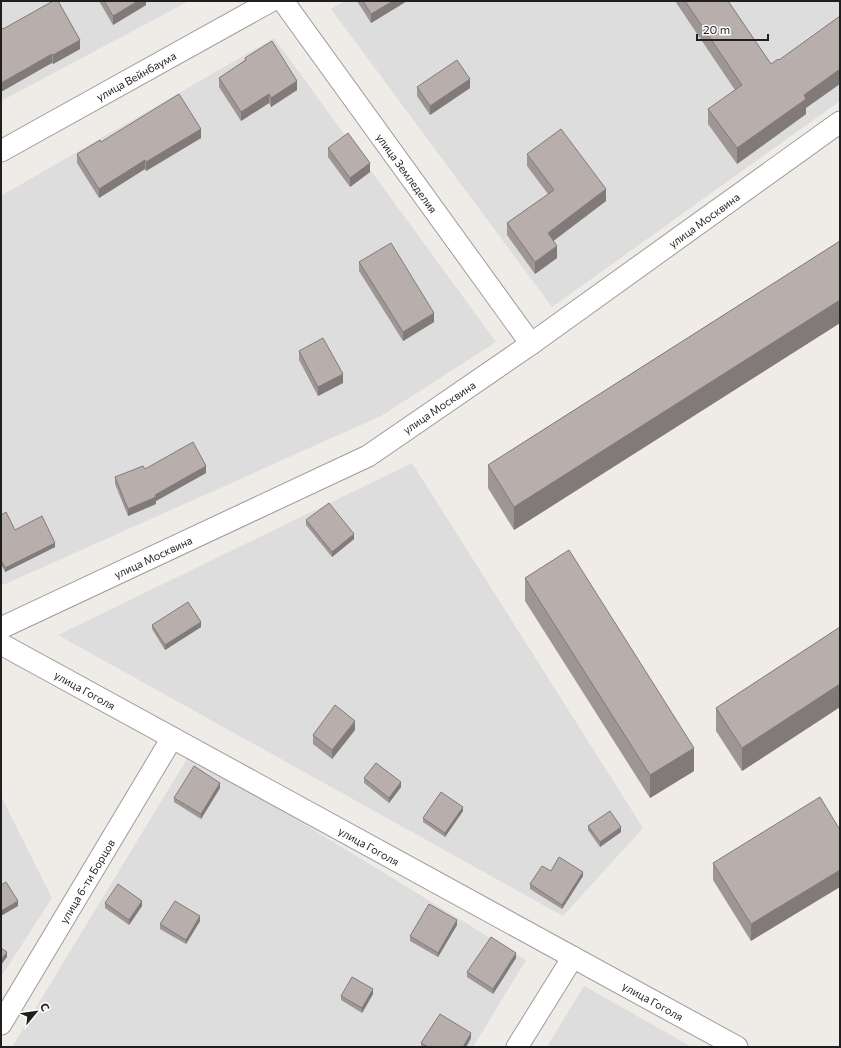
<svg xmlns="http://www.w3.org/2000/svg" width="841" height="1048" viewBox="0 0 841 1048" font-family="Commissioner,sans-serif">
	<rect width="100%" height="100%" fill="#efebe7"/>
	<g fill="#ddd">
		<path d="M1,1h188l-188,100z"/>
		<path d="M345,1h495v100l-288,206 -221,-298z"/>
		<path d="M274,38l222,304 -115,74 -378,169 -2,-3v-386z"/>
		<path d="M412,463l231,365 -80,88 -505,-281z"/>
		<path d="M190,754l336,206 -53,87h-461z"/>
		<path d="M1,796l51,102 -51,79z"/>
		<path d="M584,986l108,61h-145z"/>
	</g>
	<g fill="none" stroke-linecap="round" stroke-linejoin="round">
		<g stroke="#9c9c9c" stroke-width="23">
			<g id="street">
				<path d="M283,1l248,343"/>
				<path d="M1,151l270,-150"/>
				<path d="M1,628l367,-172 163,-112 309,-222"/>
				<path d="M1,644l736,403"/>
				<path d="M1,1024l171,-286"/>
				<path d="M517,1047l56,-90"/>
			</g>
		</g>
		<use href="#street" stroke="#fff" stroke-width="21"/>
	</g>
	<g fill="#9e9695">
		<path d="M99,1h47v4l-33,20z"/>
		<path d="M357,1h50l-36,22z"/>
		<path d="M675,1h53l43,63 35,44v6l-69,50 -29,-40v-15l27,-19z"/>
		<path d="M3,29l77,20 -27,15 -1,-1z"/>
		<path d="M245,58l52,32 -26,17 -2,-4 -28,18 -22,-34v-9l26,-18z"/>
		<path d="M417,87l53,1 -40,27 -13,-19z"/>
		<path d="M201,138l-55,33 -1,-2 -46,29 -22,-35v-9l24,-12z"/>
		<path d="M328,148l42,24 -20,15 -22,-30z"/>
		<path d="M527,154l79,47 -53,40 4,17 -22,16 -28,-39v-12l41,-29 -21,-28z"/>
		<path d="M840,241v82l-326,207 -26,-42v-23z"/>
		<path d="M359,262l75,60 -31,19 -44,-70z"/>
		<path d="M299,351l44,32 -25,13 -19,-36z"/>
		<path d="M145,469l61,4 -50,28v3l-28,12 -13,-32v-7z"/>
		<path d="M1,515l14,15 40,17 -50,25 -4,-8z"/>
		<path d="M306,520l48,19 -22,18 -26,-32z"/>
		<path d="M525,578l169,193 -44,27 -125,-197z"/>
		<path d="M152,625l49,2 -36,23 -13,-21z"/>
		<path d="M840,627v80l-98,64 -26,-40v-23z"/>
		<path d="M355,730l-23,29 -19,-15v-9z"/>
		<path d="M364,778l37,9 -12,16 -25,-20z"/>
		<path d="M220,788l-19,31 -27,-17v-4z"/>
		<path d="M463,811l-18,26 -22,-15v-4z"/>
		<path d="M588,826l33,6 -21,15 -12,-17z"/>
		<path d="M840,830l-89,111 -38,-61v-17z"/>
		<path d="M551,871l32,5 -21,33 -32,-20v-5z"/>
		<path d="M105,903l37,3 -13,19 -24,-17z"/>
		<path d="M200,921l-14,23 -26,-15v-5z"/>
		<path d="M457,925l-19,32 -28,-16v-5z"/>
		<path d="M516,958l-23,36 -26,-17v-5z"/>
		<path d="M373,994l-11,19 -21,-13v-4z"/>
		<path d="M471,1038l-5,9h-45v-4z"/>
	</g>
	<g fill="#817a79">
		<path d="M138,1h8v4l-33,20v-9z"/>
		<path d="M393,1h14l-36,22v-9z"/>
		<path d="M80,40v9l-27,15v-9z"/>
		<path d="M52,54v9l-51,29v-9z"/>
		<path d="M840,69v15l-34,24v6l-69,50v-16l67,-53z"/>
		<path d="M470,79v9l-40,27v-9z"/>
		<path d="M297,81v9l-26,17v-9z"/>
		<path d="M269,94v9l-28,18v-9z"/>
		<path d="M201,129v9l-55,33v-9z"/>
		<path d="M145,160v9l-46,29v-9z"/>
		<path d="M370,163v9l-20,15v-9z"/>
		<path d="M606,189v12l-58,44v-12z"/>
		<path d="M557,246v12l-22,16v-12z"/>
		<path d="M840,300v23l-326,207v-23z"/>
		<path d="M434,313v9l-31,19v-9z"/>
		<path d="M343,374v9l-25,13v-9z"/>
		<path d="M206,466v7l-50,28v3l-28,12v-7l27,-14z"/>
		<path d="M354,534v5l-22,18v-5z"/>
		<path d="M55,543v4l-50,25v-4z"/>
		<path d="M201,622v5l-36,23v-5z"/>
		<path d="M840,684v23l-98,64v-23z"/>
		<path d="M355,721v9l-23,29v-9z"/>
		<path d="M694,748v23l-44,27v-23z"/>
		<path d="M401,782v5l-12,16v-5z"/>
		<path d="M220,783v5l-19,31v-5z"/>
		<path d="M463,807v4l-18,26v-4z"/>
		<path d="M621,827v5l-21,15v-5z"/>
		<path d="M840,870v17l-89,54v-17z"/>
		<path d="M583,872v4l-21,33v-4z"/>
		<path d="M18,901v5l-17,10v-5z"/>
		<path d="M142,901v5l-13,19v-5z"/>
		<path d="M200,916v5l-14,23v-4z"/>
		<path d="M457,920v5l-19,32v-4z"/>
		<path d="M7,952v5l-6,8v-5z"/>
		<path d="M516,953v5l-23,36v-5z"/>
		<path d="M373,989v5l-11,19v-5z"/>
		<path d="M471,1033v5l-5,9h-3z"/>
	</g>
	<g fill="#b8afad" stroke="#817a79">
		<path d="M53,1h5l22,39 -27,15 -1,-1 -51,29v-54l2,-1v1z"/>
		<path d="M104,1h34l-25,15z"/>
		<path d="M363,1h30l-22,13z"/>
		<path d="M685,1h43l43,63 7,-5 1,1 61,-44v53l-36,26 2,4 -69,49 -29,-39 34,-24z"/>
		<path d="M272,41l25,40 -26,17 -2,-4 -28,18 -22,-34 27,-18 -1,-2z"/>
		<path d="M457,60l13,19 -40,27 -13,-19z"/>
		<path d="M179,94l22,35 -55,33 -1,-2 -46,29 -22,-35 23,-14 1,2z"/>
		<path d="M561,129l45,60 -58,44 9,13 -22,16 -28,-39 47,-33 -27,-36z"/>
		<path d="M348,133l22,30 -20,15 -22,-30z"/>
		<path d="M840,241v59l-326,207 -26,-42z"/>
		<path d="M391,243l43,70 -31,19 -44,-70z"/>
		<path d="M323,338l20,36 -25,13 -19,-36z"/>
		<path d="M193,442l13,24 -51,29 1,2 -28,12 -13,-32 28,-11 2,3z"/>
		<path d="M329,503l25,31 -22,18 -26,-32z"/>
		<path d="M6,512l9,18 27,-14 13,27 -50,25 -4,-8v-45z"/>
		<path d="M569,550l125,198 -44,27 -125,-197z"/>
		<path d="M188,602l13,20 -36,23 -13,-20z"/>
		<path d="M840,627v57l-98,64 -26,-40z"/>
		<path d="M335,705l20,16 -23,29 -19,-15z"/>
		<path d="M376,763l25,19 -12,16 -25,-20z"/>
		<path d="M194,766l26,17 -19,31 -27,-16z"/>
		<path d="M441,792l22,15 -18,26 -22,-15z"/>
		<path d="M820,797l20,33v40l-89,54 -38,-61z"/>
		<path d="M610,811l11,16 -21,15 -12,-16z"/>
		<path d="M559,857l24,15 -21,33 -32,-21 12,-18 9,5z"/>
		<path d="M6,882l12,19 -17,10v-26z"/>
		<path d="M118,884l24,17 -13,19 -24,-17z"/>
		<path d="M175,901l25,15 -14,24 -26,-16z"/>
		<path d="M429,904l28,16 -19,33 -28,-17z"/>
		<path d="M491,937l25,16 -23,36 -26,-17z"/>
		<path d="M1,948l6,4 -6,8z"/>
		<path d="M352,977l21,12 -11,19 -21,-12z"/>
		<path d="M440,1014l31,19 -8,14h-35l-7,-4z"/>
	</g>
	<g text-anchor="middle" dominant-baseline="central" stroke-width="3" stroke-linejoin="round" paint-order="stroke">
		<g font-size="11" fill="#1f1f1f" stroke="#fff">
			<text transform="translate(136 76) rotate(-29)">улица Вейнбаума</text>
			<text transform="translate(407 173) rotate(54)">улица Земледелия</text>
			<text transform="translate(704 220) rotate(-36)">улица Москвина</text>
			<text transform="translate(439 407) rotate(-34)">улица Москвина</text>
			<text transform="translate(153 557) rotate(-25)">улица Москвина</text>
			<text transform="translate(85 690) rotate(29)">улица Гоголя</text>
			<text transform="translate(369 846) rotate(29)">улица Гоголя</text>
			<text transform="translate(87 881) rotate(-59)">улица 6-ти Борцов</text>
			<text transform="translate(653 1001) rotate(29)">улица Гоголя</text>
		</g>
	</g>
	<rect width="841" height="1048" fill="none" stroke="#1f1f1f" stroke-width="4"/>
	<g transform="translate(36 1012) rotate(61)" stroke="#ffffff" stroke-width="3" paint-order="stroke">
	<path d="M0-3L7 15L0 10L-7 15Z" fill="#1f1f1f"/>
	<text y="-6" font-size="11" font-weight="bold" text-anchor="middle" fill="#1f1f1f">С</text>
	</g>
	<path d="M697 34v6h71v-6" fill="none" stroke="#1f1f1f" stroke-width="2"/>
	<text x="703" y="34" font-size="12" fill="#1f1f1f" stroke="#ffffff" stroke-width="3" paint-order="stroke">20 m</text>
</svg>
